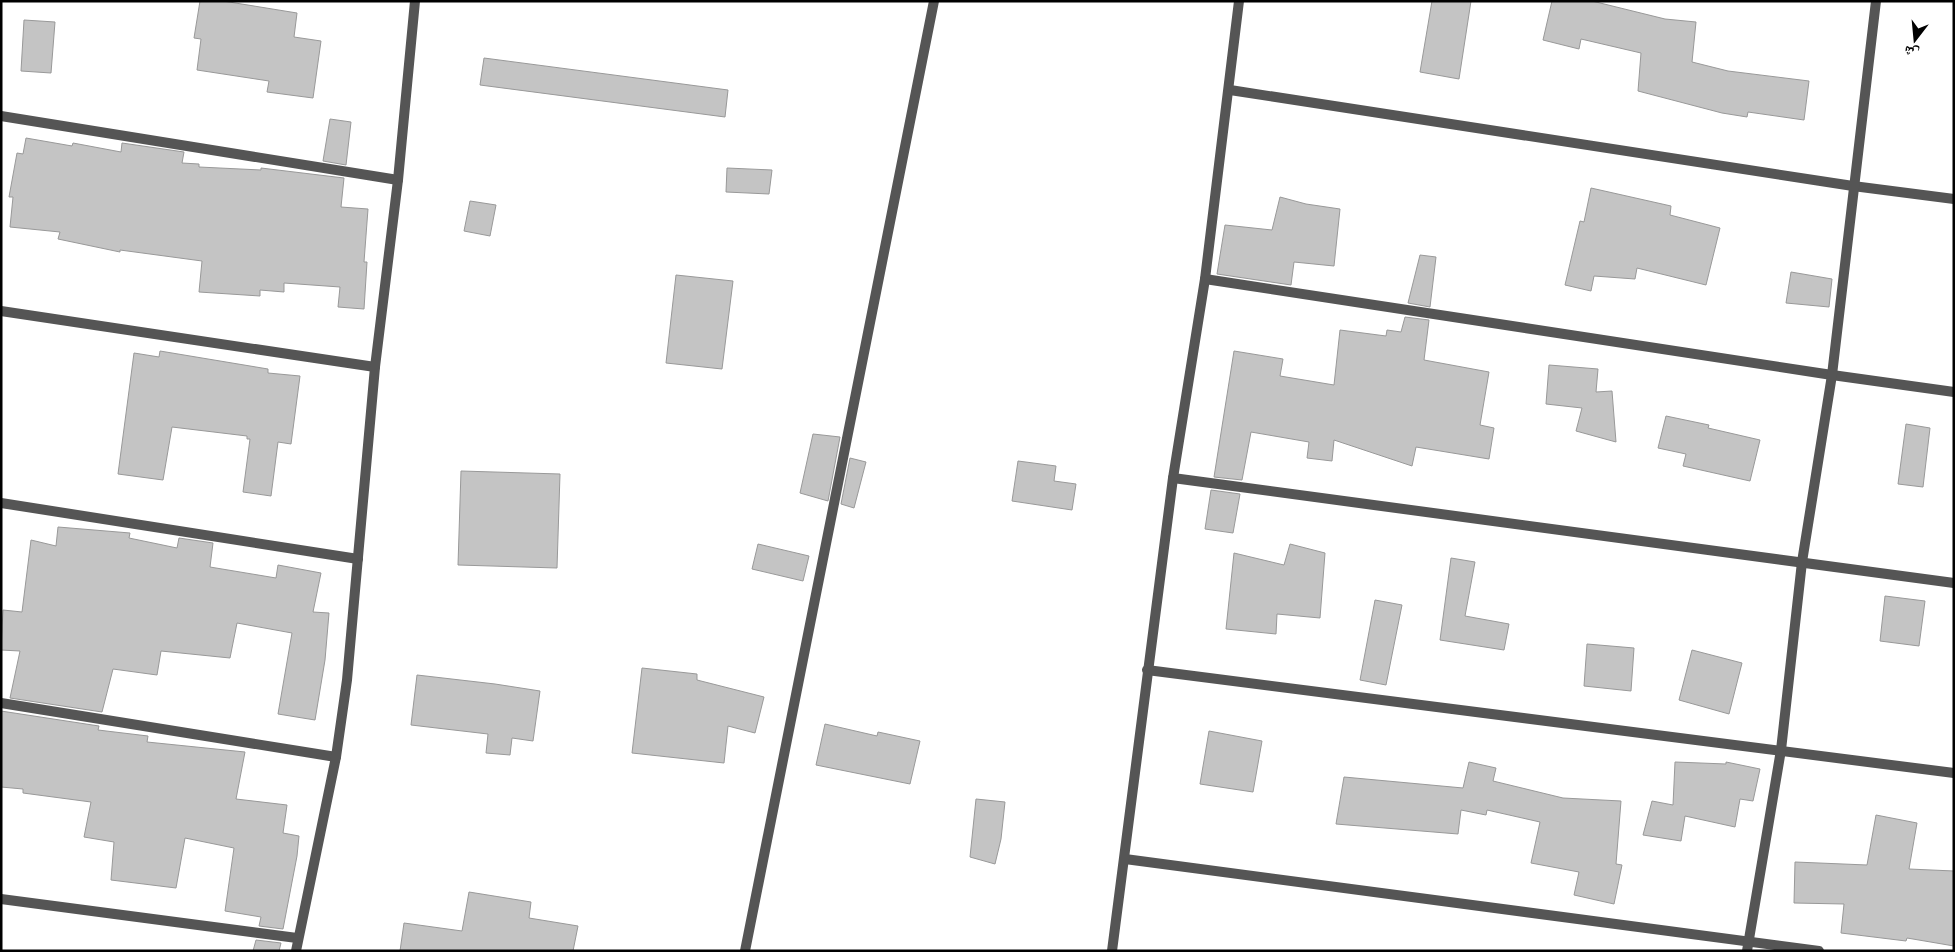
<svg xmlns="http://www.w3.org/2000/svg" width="1955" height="952" viewBox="0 0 1955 952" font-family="'Space Grotesk','Noto Naskh Arabic',sans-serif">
	<rect width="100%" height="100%" fill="#fff"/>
	<g fill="#c4c4c4" stroke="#999">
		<path d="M200,1h23l74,12 -3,24 27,4 -8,57 -46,-6 2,-11 -72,-11 4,-31 -7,-1z"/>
		<path d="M1432,1h39l-12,78 -39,-7z"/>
		<path d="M1552,1h40l73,18 31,3 -4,40 36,9 81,10 -5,39 -56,-8 -1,5 -25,-4 -84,-22 3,-38 -60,-14 -2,10 -36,-9z"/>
		<path d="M24,20l31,2 -4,51 -30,-2z"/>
		<path d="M484,58l244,32 -3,27 -245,-32z"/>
		<path d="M330,119l21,3 -5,43 -23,-4z"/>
		<path d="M26,138l46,8 1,-3 48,9 1,-9 62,9 -2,11 17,1v3l62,3v-2l83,10 -3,29 27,2 -4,53h3l-3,47 -26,-2 2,-20 -56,-4v9l-24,-2v6l-61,-4 3,-31 -82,-11v2l-62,-13 2,-7 -50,-5 3,-30h-4l8,-44 6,1z"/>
		<path d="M727,168l45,2 -3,24 -43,-2z"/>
		<path d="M1591,188l80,18 -1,9 50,13 -14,57 -69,-17 -2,11 -41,-3 -3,15 -26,-6 15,-64 4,1z"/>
		<path d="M1280,197l26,7 34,5 -6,57 -40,-4 -3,23 -74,-11 8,-49 47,5z"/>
		<path d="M470,201l26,4 -6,31 -26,-5z"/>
		<path d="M1420,255l16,2 -6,50 -22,-4z"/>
		<path d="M1791,272l41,7 -3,28 -43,-4z"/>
		<path d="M676,275l57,6 -11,88 -56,-6z"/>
		<path d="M1405,317l24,3 -5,40 65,12 -9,53 14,3 -5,31 -73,-12 -4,19 -78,-26 -2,21 -25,-3 2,-16 -58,-10 -9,48 -28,-3 20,-126 49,8 -3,17 54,9 6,-55 46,6 1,-6 14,2z"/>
		<path d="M160,351l108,18v4l32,3 -9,68 -13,-2 -7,54 -28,-4 7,-53h-3v-3l-75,-9 -9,53 -45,-6 16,-121 25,4z"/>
		<path d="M1549,365l49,4 -2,23 16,-1 4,51 -40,-11 6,-23 -36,-4z"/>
		<path d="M1666,416l43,9 -1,3 52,12 -10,41 -67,-15 3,-12 -28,-6z"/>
		<path d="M1906,424l24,4 -7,59 -25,-3z"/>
		<path d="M813,434l27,3 -12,64 -28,-8z"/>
		<path d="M850,458l16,4 -12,46 -13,-4z"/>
		<path d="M1018,461l38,5 -2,15 22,3 -4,26 -60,-9z"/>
		<path d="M461,471l99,3 -3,94 -99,-3z"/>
		<path d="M1211,490l29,4 -7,39 -28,-4z"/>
		<path d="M58,527l72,6 -1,5 48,10 2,-10 34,5 -3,24 66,11 2,-13 43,8 -8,39 16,1 -4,47 -10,60 -37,-6 14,-81 -55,-10 -7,35 -69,-7 -4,24 -44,-6 -11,43 -92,-14 10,-47 -19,-1 2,-40 19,2 9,-72 25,6z"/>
		<path d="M758,544l51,12 -6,25 -51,-12z"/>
		<path d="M1290,544l35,9 -5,65 -43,-4 -1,20 -50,-5 8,-76 50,12z"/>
		<path d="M1451,558l24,4 -10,54 44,8 -5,26 -64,-10z"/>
		<path d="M1885,596l40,5 -6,45 -39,-5z"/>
		<path d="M1375,600l27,5 -16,80 -26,-5z"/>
		<path d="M1587,644l47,4 -3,43 -47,-5z"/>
		<path d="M1692,650l50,13 -13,51 -50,-14z"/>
		<path d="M642,668l55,6v6l67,17 -9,36 -27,-7 -4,37 -92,-10z"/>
		<path d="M417,675l78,9 45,7 -7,50 -21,-3 -2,17 -24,-2 2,-19 -77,-9z"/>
		<path d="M1,711l98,15 -1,4 50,6 -1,6 98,10 -9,47 51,6 -4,28 16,3 -2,20 -14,73 -24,-3 2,-9 -36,-6 9,-63 -49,-10 -9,50 -65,-8 3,-38 -30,-5 7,-35 -68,-9v-4l-22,-2z"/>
		<path d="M825,724l52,12 1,-4 42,9 -10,43 -94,-19z"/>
		<path d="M1209,731l53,10 -9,51 -53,-8z"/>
		<path d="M1469,762l27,6 -3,13 70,17 58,3 -5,63 6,1 -8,39 -40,-9 5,-23 -48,-9 9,-41 -53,-12 -1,5 -25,-5 -3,24 -122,-10 8,-47 119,11z"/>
		<path d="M1675,762l51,2v-2l34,7 -7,32 -13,-2 -5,28 -50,-11 -4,25 -38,-6 9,-34 21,4z"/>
		<path d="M976,799l29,3 -4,37 -6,25 -25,-7z"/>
		<path d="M1876,815l41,8 -8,46 45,2v75l-47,-8 -1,3 -65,-8 3,-29 -50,-1 1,-41 72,3z"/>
		<path d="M469,892l62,10 -2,16 49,8 -5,25h-173l4,-28 58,8z"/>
		<path d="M256,940l25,3 -2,8h-26z"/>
	</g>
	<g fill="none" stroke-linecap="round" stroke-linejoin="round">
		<g stroke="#555" stroke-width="10">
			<path d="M1230,90l623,96 101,13"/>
			<path d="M1,116l397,64"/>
			<path d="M1205,279l627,96 122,17"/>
			<path d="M1,311l374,56"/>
			<path d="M1173,478l781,105"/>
			<path d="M1,503l357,56"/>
			<path d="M1147,670l807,103"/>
			<path d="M1,703l335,54"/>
			<path d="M1125,859l694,92"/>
			<path d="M1,899l296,39"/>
			<path d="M296,951l40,-194 11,-77 28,-313 23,-187 17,-179"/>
			<path d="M745,951l189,-950"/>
			<path d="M1112,951l61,-473 32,-199 34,-278"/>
			<path d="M1747,951l34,-201 21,-188 30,-187 44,-374"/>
		</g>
	</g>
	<rect width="1955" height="952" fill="none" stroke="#000000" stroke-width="5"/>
	<g transform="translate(1915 40) rotate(196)" stroke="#ffffff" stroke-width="4" paint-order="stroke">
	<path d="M0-4L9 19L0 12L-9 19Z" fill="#000000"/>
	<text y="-8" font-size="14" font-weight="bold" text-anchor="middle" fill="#000000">ش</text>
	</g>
</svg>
